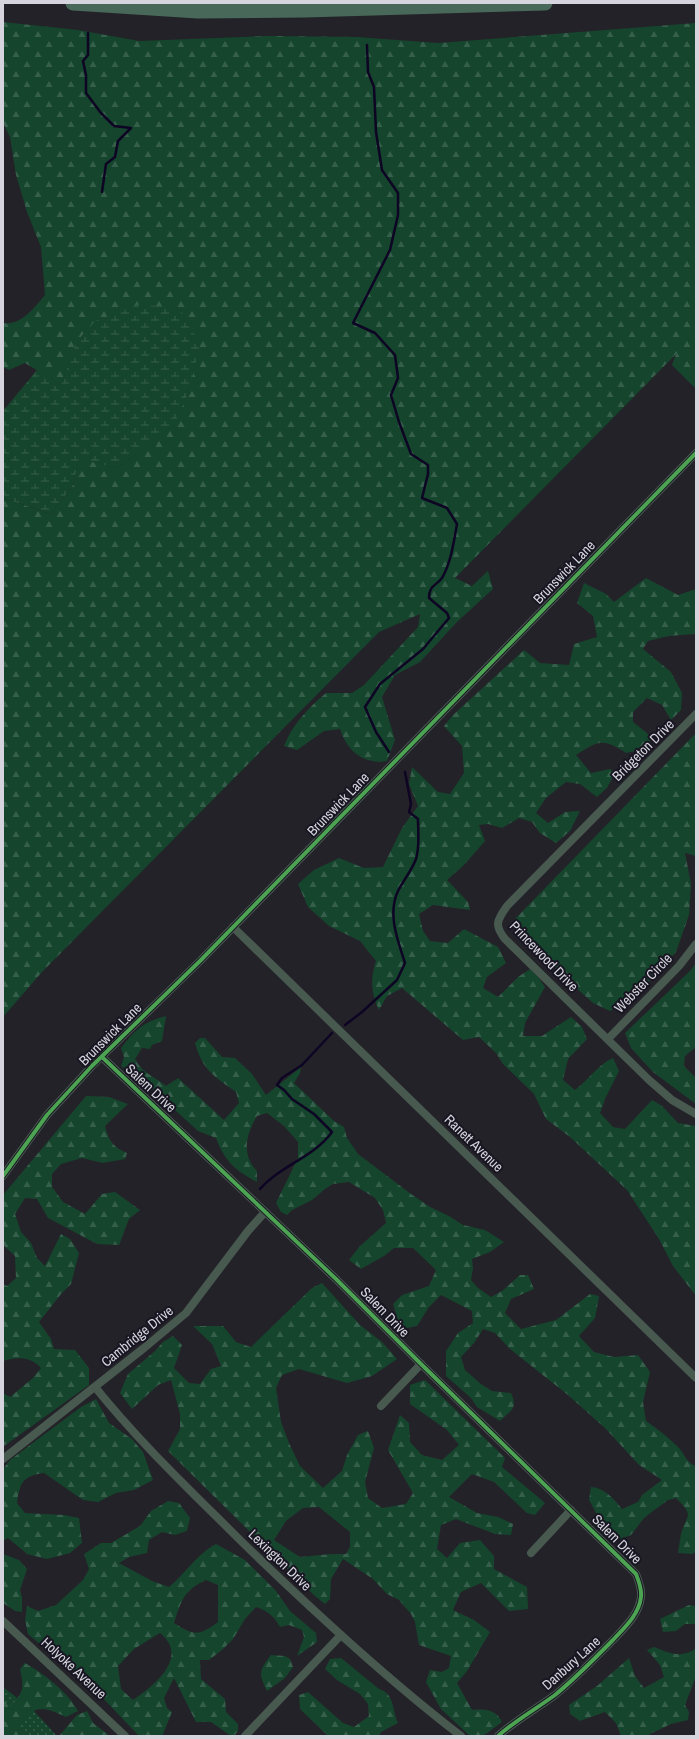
<svg xmlns="http://www.w3.org/2000/svg" width="699" height="1739" viewBox="0 0 699 1739" font-family="'Archivo Narrow',sans-serif">
	<defs>
		<pattern id="grass-dots" width="8" height="8" patternUnits="userSpaceOnUse"><rect width="8" height="8" fill="#15452d"/><path d="M2 2h.1M6 6h.1" fill="none" stroke="#365f4b" stroke-width="1.8" stroke-linecap="round"/></pattern>
		<pattern id="forest-firs" width="22" height="20" patternUnits="userSpaceOnUse"><rect width="22" height="20" fill="#15452d"/><path d="M5 1l3.5 6h-7zM16 11l3.5 6h-7z" fill="#365f4b"/></pattern>
		<pattern id="wetland-marsh" width="20" height="14" patternUnits="userSpaceOnUse"><rect width="20" height="14" fill="#15452d"/><path d="M1 5h8M5 5V1M11 12h8M15 12V8" fill="none" stroke="#365f4b"/></pattern>
	</defs>
	<rect width="100%" height="100%" fill="#232228"/>
	<path fill="url(#grass-dots)" d="M3,1687l30,23 24,26h-54z"/>
	<g fill="url(#forest-firs)" fill-rule="evenodd">
		<path d="M3,22l75,8 61,11 131,-5 86,1 82,6 258,-20v366l-24,-24 4,-11 -221,224 17,8 16,-15 5,18 -36,33 -37,40 -25,13 -13,22 13,43 -8,21c-23,4 -40,-10 -47,-32l-16,2 -27,19 -13,-4c8,-21 25,-39 42,-53h26l12,-8 54,-58 2,-13 -41,18 -337,340 -39,45v-519l48,16 22,-29 6,-27 38,10 54,-39 18,-37 -120,-28 -8,21 -36,-22 -16,7 -6,-3v-44c18,3 32,-16 42,-28l-4,-48 -14,-35 -11,-37 -6,-38 -7,-14z"/>
		<path d="M646,578l32,17 18,-6v45l-27,2 -21,5 -5,8 28,23 11,21 -1,17 -10,10 -9,-15 -15,-7 -14,14v10l14,11 4,7 -7,9 -18,4c-23,-15 -27,-13 -50,2l15,18 19,-4 5,4 -8,15 -10,9 -17,-13 -14,-2 -20,16 -10,15 12,10 17,-11 15,-1 -10,20 -14,12 -16,-10 -8,-11 -13,-4 -17,10 -14,-4 -9,1 6,16 -21,24 -17,15 21,22 2,8 -37,-5 -14,9 4,17 7,10 18,2 16,-14 34,18 8,16 -19,14 -4,11 15,9 20,-20 12,-8 8,8 7,10 -20,36 -2,13h19l29,-19 11,10 5,12 -19,20 -5,21 12,10c12,-9 25,-27 38,-32l6,13 -14,28 -5,14 13,14 12,2 27,-29 10,6 16,17 18,3v170l-23,-30 -14,-27 -32,-49 -57,-53 -24,-18 -12,-25 -31,-30 -7,-11 -17,-16 -16,3 -61,-52 -15,8 -8,14c-8,-17 -9,-31 -3,-49l-16,-20 -31,-15 -21,-19 -10,-23 16,-14 25,-12 25,10 19,-1 19,-39 16,-22 -9,-22 3,-17 26,25 12,2 14,-21 -2,-27 -18,-20 9,-11 71,-65 16,13 29,2 5,-21 23,-7 -4,-21 -16,-13 7,-20 22,11 8,8z"/>
		<path d="M696,733v123l-11,-3 6,31 -2,31 -13,37 -36,40 -30,19 -17,-8 -39,-35 -39,-49z"/>
		<path d="M696,963v84l-11,9 -1,10 12,12v26l-43,-32 -22,-24 -6,-15 65,-62z"/>
		<path d="M166,1016l-4,25 -10,4 -2,4 -8,-1 -7,11c6,13 20,18 31,27l12,-8 46,42 15,-17 -3,-11c-22,-16 -33,-21 -41,-49l5,-5h5l17,19 13,1 17,16 14,21 35,-28 -1,6 -6,10 40,38 10,6 3,11 11,16 53,40 19,13 19,9 14,9 22,5 19,12 -14,10 -18,7 1,9 -2,12 7,8 13,9 11,-6 18,-16h8l6,14 -23,10 -6,14 16,16 35,-9 34,-26 9,2 -4,22 -16,18 15,16 20,5 24,-2 12,17 -7,30 3,19c12,8 23,17 33,27 6,7 8,15 17,18v86l-4,2 -14,-1c1,-6 2,-13 3,-19 6,-21 14,-17 -5,-36l-8,2 -15,11 -9,7 -13,17 -14,5 -13,-13 -15,-27 2,-13c14,1 23,12 31,22l16,-7 4,-7 20,-15 -23,-15 -33,-36 -38,-34 -58,-46 -15,-16 -12,-4 -9,14 -13,14 4,13 16,14 11,7 19,2c7,16 0,17 -11,28l-23,-14 -6,-9 -25,-22v-25l12,-18 15,-10 -1,-12 -31,-16 -12,12 -12,19 -10,2 -9,-8 -5,-16 9,-9 27,-9 7,-16 -23,-22h-19l-10,8 -23,13 -12,-9 11,-14 26,-23 -3,-13 -8,-12 -26,-16 -16,2 -8,5 -13,11 -20,10 -5,5 -6,-3 -5,-9 22,-45v-16l-14,-16 -17,-13 -10,3c-11,18 -16,39 0,55v11c-22,-12 -32,-20 -41,-44l-18,-7 -56,-51 -21,-14 3,-9 -3,-9c14,-18 22,-26 45,-32z"/>
		<path d="M86,1096l23,1 19,7 -23,22c4,15 8,21 22,27l-2,6 -22,4 -21,-5 -21,6 -9,10v13l11,15 22,12 17,-20 13,-2 25,18 -11,9 -10,26 -22,-1 -49,-26 -11,-19 -12,-1 -10,16 6,18 10,11 6,15 8,8 16,-32 9,5 9,14 -8,31 -10,10 -22,28 12,17 3,10 21,1 14,18v17l-85,61 -1,-53 7,4 23,-19 8,-10c-11,-12 -23,-11 -38,-7v-77l4,2 9,-8 -1,-22 -12,-11v-50z"/>
		<path d="M322,1283l38,42 22,17 15,17 -25,17 -25,7 -48,-14 -17,6 -6,13 5,34 8,21 11,23 23,22 19,-17 5,-16 11,-20 10,-4 6,17 -9,34 3,16 14,10 24,-4 7,-11 -25,-43 12,-35 9,8 1,19 12,13 20,5 17,-15 -12,-15 -37,-26v-19l15,-5 80,78 -3,9 43,36 -10,12 -8,-2 -33,-31 -22,-8 -23,23 28,16 21,4 15,7 -2,11 -16,-1 -39,-15 -15,6 -4,24 10,9 13,-15 20,-3 14,16v13l33,18 1,22 -19,2 -28,-28 -20,9 -8,18 21,10 16,12 -23,39 -10,12 15,27c12,-1 24,-1 30,12l-19,14h-13l-29,-27 -15,-27 4,-12 12,2 7,-4 2,-12 -32,-11 -4,-23 -4,-8 -12,-14 -12,-6 -14,-15 -30,-20 -12,20 -1,20 -5,5 -10,-8 -147,-145 12,-22v-15l-9,-34 -13,5 -26,24 -12,-16 8,-19 27,-23 8,-9 10,-6 9,9 -8,23 15,15 11,1 11,-15 10,-3 -9,-22 -19,-18h30l13,16 15,5 61,-59zM319,1507l31,25v15l-4,7h-15l-31,3 -26,-17 12,-19 17,-13z"/>
		<path d="M96,1399l13,24 23,16 11,13 10,28 -19,10 -18,3 -18,9 -15,-2 -39,-27c-21,3 -24,9 -27,30l8,10 39,2 15,3 3,25 -12,10 -23,6 -20,-5 -19,-16 -5,3v-72l7,-9 71,-53z"/>
		<path d="M168,1501l11,2 11,15 -3,13 -12,4 -13,-3 -13,8 -2,13 -18,4 -10,6 33,18 17,6c16,-13 29,-34 47,-43l29,16 31,31 14,20 26,22 1,9 -20,14 7,-19 -2,-7 -13,-5 -9,2c-6,-11 -12,-16 -24,-20l-11,12 -12,20 -11,11 -13,10h-9l1,19 24,20 1,13 12,12v7l-4,5h-3l-20,-14h-15l-22,-44 -10,20 3,10 5,4 -9,22 -1,2h-23l-39,-41 -72,-61 -3,-14 2,-14 11,5 18,-6 27,-25 6,-11 -5,-15 17,-11h10l29,-17 11,-15zM206,1580l12,5v37c-19,14 -24,14 -44,1 7,-22 10,-33 32,-43zM160,1633c30,24 -6,53 -27,67l-12,-11 -3,-23 16,-17z"/>
		<path d="M3,1554l16,6 8,9 -7,21 2,7v15l-7,-1 -12,-8z"/>
		<path d="M689,1605l7,1v18h-11l-9,7 -13,1 -3,-13z"/>
		<path d="M654,1647c14,6 29,12 42,1v28l-11,29 4,7 -1,8 -17,4 -25,12h-25l-5,-13 -11,-11 -25,9 -10,-7 -1,-9 28,-19 32,-28 6,18 9,12 20,-11 -4,-12 -13,-15z"/>
		<path d="M271,1655l14,1 5,3 3,8 -8,11 -18,13c-9,-18 -8,-20 4,-36z"/>
		<path d="M341,1658l38,31c16,5 13,21 19,34l-17,9 -2,4h-51l-28,-27 -1,-14 9,-3 35,31 11,4 15,-11 -1,-12 -8,-10 -23,-14 -12,-11 5,-10z"/>
		<path d="M25,1663c19,11 42,28 53,48l-12,6c-24,-11 -31,-13 -49,10l8,9h-22v-36l8,6c13,-15 13,-17 9,-37z"/>
		<path d="M87,1711l6,12 17,13h-51l18,-21z"/>
	</g>
	<path fill="url(#wetland-marsh)" d="M140,304l40,5 20,35 -11,48 -17,37 -55,39 -38,-9 -6,26 -22,29 -48,-16v-87l34,-41 24,15 16,-44 18,-20z"/>
	<g fill="none" stroke-linecap="round" stroke-linejoin="round">
		<g stroke="#0e0424" stroke-width="2.5">
			<path d="M88,33v22l-5,6 3,14v18l15,20 13,13 17,2 -13,13 -3,16 -9,7 -4,28"/>
			<path d="M367,45l1,27 6,15 2,45 6,38 16,23v22l-8,35 -37,73 22,10 20,22 3,23 -7,17 8,27 12,32 17,11v9l-6,24 25,10 10,16c-3,17 -6,39 -15,54 -6,8 -13,7 -13,20l18,15 2,5 -26,31 -43,35 -15,23 11,25 13,20"/>
			<path d="M345,1025l17,-13 35,-32 8,-17c-7,-22 -18,-49 -7,-72 5,-10 14,-21 18,-32 4,-13 2,-27 2,-40l-9,-7 2,-8 -6,-32"/>
			<path d="M260,1189c20,-23 54,-32 72,-57l-18,-18 -22,-15 -8,-9 -7,-5 5,-7 20,-13 30,-32"/>
		</g>
		<g stroke="#485950" stroke-width="8">
			<path d="M696,714l-189,192c-10,14 -13,19 -2,33l144,141 23,20 24,14"/>
			<path d="M233,927l463,451"/>
			<path d="M608,1039l71,-73 17,-22"/>
			<path d="M102,1057l234,222 85,85 215,210c3,8 6,15 5,23 -2,18 -17,31 -28,43 -19,19 -37,38 -58,55 -19,14 -39,25 -57,41"/>
			<path d="M3,1176l44,-61 45,-49 109,-106 495,-507"/>
			<path d="M95,1387c45,56 95,103 146,154 70,68 142,135 220,195"/>
			<path d="M381,1406l40,-42"/>
			<path d="M3,1459l141,-111 42,-35 62,-82 17,-19"/>
			<path d="M531,1553l40,-43"/>
			<path d="M3,1621l122,115"/>
			<path d="M245,1736l96,-101"/>
		</g>
		<path stroke="#486959" stroke-width="15" d="M73,3l125,8 107,-1 240,-7"/>
		<g stroke="#181622" stroke-width="6">
			<g id="cycleway">
				<path d="M102,1057l234,222 85,85 215,210c3,8 6,15 5,23 -2,18 -17,31 -28,43 -19,19 -37,38 -58,55 -19,14 -39,25 -57,41"/>
				<path d="M3,1176l44,-61 45,-49 109,-106 495,-507"/>
			</g>
		</g>
		<use href="#cycleway" stroke="#4ca352" stroke-width="4"/>
	</g>
	<g text-anchor="middle" dominant-baseline="central" stroke-width="4" stroke-linejoin="round" paint-order="stroke">
		<g font-size="14" fill="#d6d5dd" stroke="#181622">
			<text transform="translate(564 572) rotate(-46)">Brunswick Lane</text>
			<text transform="translate(643 750) rotate(-45)">Bridgeton Drive</text>
			<text transform="translate(338 804) rotate(-46)">Brunswick Lane</text>
			<text transform="translate(544 956) rotate(46)">Princewood Drive</text>
			<text transform="translate(643 983) rotate(-46)">Webster Circle</text>
			<text transform="translate(110 1034) rotate(-45)">Brunswick Lane</text>
			<text transform="translate(151 1088) rotate(43)">Salem Drive</text>
			<text transform="translate(474 1143) rotate(44)">Ranett Avenue</text>
			<text transform="translate(385 1312) rotate(46)">Salem Drive</text>
			<text transform="translate(137 1336) rotate(-39)">Cambridge Drive</text>
			<text transform="translate(617 1539) rotate(45)">Salem Drive</text>
			<text transform="translate(280 1560) rotate(44)">Lexington Drive</text>
			<text transform="translate(571 1663) rotate(-42)">Danbury Lane</text>
			<text transform="translate(74 1668) rotate(43)">Holyoke Avenue</text>
		</g>
	</g>
	<rect width="699" height="1739" fill="none" stroke="#d6d5dd" stroke-width="8"/>
</svg>
